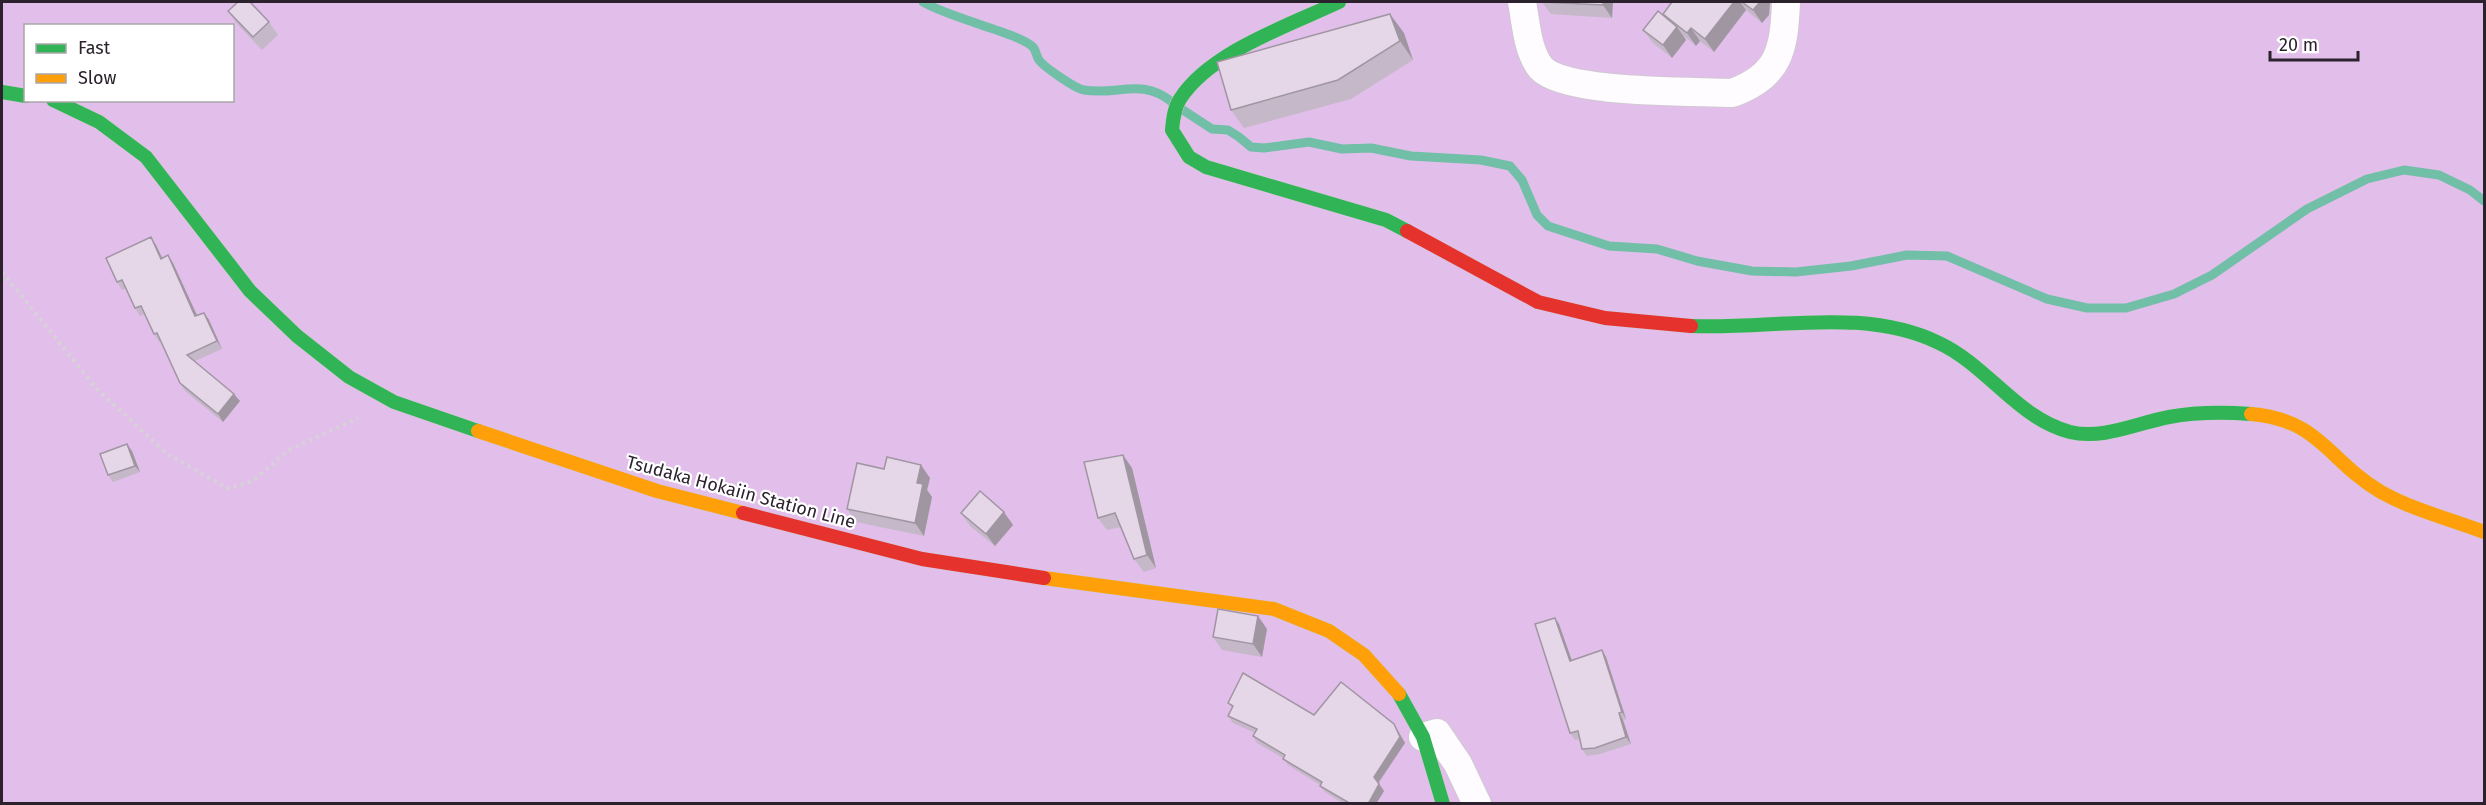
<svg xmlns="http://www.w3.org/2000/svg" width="2486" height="805" viewBox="0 0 2486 805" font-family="'Fira Sans',sans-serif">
	<rect width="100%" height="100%" fill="#f6eef9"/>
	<path fill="#e2beeb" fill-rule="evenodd" d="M2,2h2482v801h-2482zM26,26h206v74h-206z"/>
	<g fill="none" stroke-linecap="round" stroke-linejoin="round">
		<g stroke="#71bfa7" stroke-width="9">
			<path d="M923,2c26,16 96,31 110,45 3,3 3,9 6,13 5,7 37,29 45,30 33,6 57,-13 88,12"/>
			<path d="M1183,110l29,19 16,1 11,7 12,10 13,1 45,-6 33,7 29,-1 40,8 70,4 29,6 12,14 15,35 11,11 61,20 48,3 40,12 55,10 44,1 55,-6 56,-11 40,1 100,43 40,9h39l48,-14 38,-19 95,-66 60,-30 37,-9 35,5 31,15 14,11"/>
		</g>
		<g stroke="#d1c8d3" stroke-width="30">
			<g id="street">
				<path d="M1522,2c4,20 5,49 19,66 24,26 152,23 191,25 48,-17 52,-44 54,-91"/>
				<path d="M1423,737l14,-4 21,31 19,40"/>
			</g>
		</g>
		<g stroke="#d1c8d3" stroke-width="15">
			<g id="fast">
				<path d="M1339,2c-49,23 -129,50 -159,97 -6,9 -7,21 -8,31l17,27 17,10 180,53 21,11"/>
				<path d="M2,92l24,4"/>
				<path d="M53,100l46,22 47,35 104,134 47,45 52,41 45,25 84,29"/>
				<path d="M1691,326c81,4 172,-20 248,17 49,23 78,75 131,89 33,8 67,-9 99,-15 27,-5 55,-5 82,-3"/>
				<path d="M1399,694l24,43 20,67"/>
			</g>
		</g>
		<g stroke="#d1c8d3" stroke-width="15">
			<g id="slow">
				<path d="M2251,414c70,6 77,47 130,78 32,18 69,27 103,40"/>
				<path d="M478,431l179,60 86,22"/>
				<path d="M1044,578l230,31 55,22 35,24 35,39"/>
			</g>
		</g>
		<g stroke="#d1c8d3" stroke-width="15">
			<g id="jam">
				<path d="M1407,231l131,71 67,16 86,8"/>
				<path d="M743,513l179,46 122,19"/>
			</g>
		</g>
		<path stroke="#d6d3d6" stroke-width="4" stroke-dasharray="3 4.5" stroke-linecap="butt" d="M2,272l95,117 70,65 62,35 24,-8 34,-30 71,-33"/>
		<use href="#street" stroke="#fefcfe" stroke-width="28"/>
		<use href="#fast" stroke="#30b455" stroke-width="14"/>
		<use href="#slow" stroke="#ff9f0a" stroke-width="14"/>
		<use href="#jam" stroke="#e5322d" stroke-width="14"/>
	</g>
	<g fill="#c5b8c8">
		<path d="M1542,2h71l-1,16 -61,-4z"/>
		<path d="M1672,2h98l-1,13 -7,8 -16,-13 -32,42 -14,-11 -4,5 -12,-10 2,4 -14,18 -19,-15 -10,-13 20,-15z"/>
		<path d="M228,11l41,11 9,13 -16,15 -25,-26z"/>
		<path d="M1404,33l9,27 -62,39 -107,29 -13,-18z"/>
		<path d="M156,245l6,13 11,5 24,53 7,-3 5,7 13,29 -27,12 45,40 -17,21 -38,-31 -5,-8 -19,-42 -2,1 -5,-8 -10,-20 -4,2 -5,-8 -9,-20 -4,2 -5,-8z"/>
		<path d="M127,444l5,7 8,21 -27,10 -5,-7z"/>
		<path d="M1132,468l24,100 -12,4 -10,-13 -13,-32 -14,3 -9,-12z"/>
		<path d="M884,469l46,9 -3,12 5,7 -8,39 -68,-14 -9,-13z"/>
		<path d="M961,513l52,12 -18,21 -25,-20z"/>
		<path d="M1555,618l4,6 13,36 30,-10 4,7 20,62 -3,1 8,24 -31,10 -13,2 -5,-7 -2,-10 -5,1 -5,-7z"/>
		<path d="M1267,629l-5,28 -40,-7 -9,-13z"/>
		<path d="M1228,703l86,12 84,16 7,12 -26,40 5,8 -8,13h-32l-19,-12 -5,-6v-1l-32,-20 -5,-7 -26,-15 -4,-7 2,-3 -22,-10 -5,-7 4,-8z"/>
	</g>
	<g fill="#a096a2">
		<path d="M1603,2h10l-1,16 -9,-13z"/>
		<path d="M1734,2h6l6,8 -32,42 -9,-13z"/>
		<path d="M1760,2h10l-1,13 -7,8 -9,-13z"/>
		<path d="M1390,14l14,19 9,27 -13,-19z"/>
		<path d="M1677,27l9,13 -14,18 -9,-13z"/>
		<path d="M1691,28l9,13 -4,5 -9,-13z"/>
		<path d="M151,237l5,8 10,21 -5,-7z"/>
		<path d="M168,255l5,8 28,61 -6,-8z"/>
		<path d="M204,313l5,7 13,29 -5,-8z"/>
		<path d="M234,394l6,7 -17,21 -5,-8z"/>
		<path d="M127,444l5,7 8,21 -5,-6z"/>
		<path d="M1123,455l9,13 24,100 -9,-13z"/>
		<path d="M921,465l9,13 -3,12 5,7 -8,39 -9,-13 2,-40z"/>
		<path d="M1004,512l9,13 -18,21 -9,-12z"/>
		<path d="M1258,616l9,13 -5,28 -9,-13z"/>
		<path d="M1555,618l4,6 15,43 -4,-6z"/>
		<path d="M1602,650l4,7 20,62 -4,-7z"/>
		<path d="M1619,713l4,7 8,24 -5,-7z"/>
		<path d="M1394,724l11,19 -27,40 -4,-6z"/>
		<path d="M1379,784l5,7 -8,13h-8z"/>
	</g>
	<g fill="#e5d6e8" stroke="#a096a2" stroke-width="1.5">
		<path d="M238,2h12l19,20 -16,15 -25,-26z"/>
		<path d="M1543,2h60v3z"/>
		<path d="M1672,2h62l-29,37 -14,-11 -4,5 -24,-19z"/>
		<path d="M1742,2h18l-7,8z"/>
		<path d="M1658,11l19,16 -14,18 -20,-15z"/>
		<path d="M1390,14l10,27 -62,39 -107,30 -14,-48z"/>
		<path d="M151,237l10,22 7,-4 27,61 9,-3 13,28 -30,14 47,39 -16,20 -38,-31 -23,-50 -3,1 -13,-28 -6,2 -13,-28 -5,2 -11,-24z"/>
		<path d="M127,444l8,22 -27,9 -8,-21z"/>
		<path d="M1123,455l24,100 -13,4 -19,-46 -17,5 -14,-56z"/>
		<path d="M887,457l34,8 -4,18 6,1 -8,39 -68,-14 10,-46 27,6z"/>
		<path d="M980,491l24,21 -18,22 -25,-21z"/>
		<path d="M1218,609l40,7 -5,28 -40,-7z"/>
		<path d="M1555,618l15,43 32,-11 20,62 -3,1 7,24 -31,11 -13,1 -4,-18 -8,2 -35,-109z"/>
		<path d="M1243,673l71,42 27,-33 53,42 6,13 -26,40 5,7 -11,20h-17l-31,-18 2,-4 -39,-23 2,-4 -32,-19 4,-7 -29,-13 5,-10 -5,-3z"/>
	</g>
	<g text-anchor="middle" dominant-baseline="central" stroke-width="4.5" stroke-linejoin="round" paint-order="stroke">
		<g font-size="18" fill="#2b222d" stroke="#fff">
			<text transform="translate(741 492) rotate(15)">Tsudaka Hokaiin Station Line</text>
		</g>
	</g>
	<rect width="2486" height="805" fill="none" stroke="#2b222d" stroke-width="6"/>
	<rect x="24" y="24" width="210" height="78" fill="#ffffff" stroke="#aaa7ab" stroke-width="1.5"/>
	<rect x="36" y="44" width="30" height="9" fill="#30b455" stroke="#aaa7ab" stroke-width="1.5"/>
	<text x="78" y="54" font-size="18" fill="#2b222d">Fast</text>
	<rect x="36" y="74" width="30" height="9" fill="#ff9f0a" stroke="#aaa7ab" stroke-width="1.5"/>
	<text x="78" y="84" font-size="18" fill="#2b222d">Slow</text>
	<path d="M2270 51v9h88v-9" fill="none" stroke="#2b222d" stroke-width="3"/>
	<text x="2279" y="51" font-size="18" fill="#2b222d" stroke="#ffffff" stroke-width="4.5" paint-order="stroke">20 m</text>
</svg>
